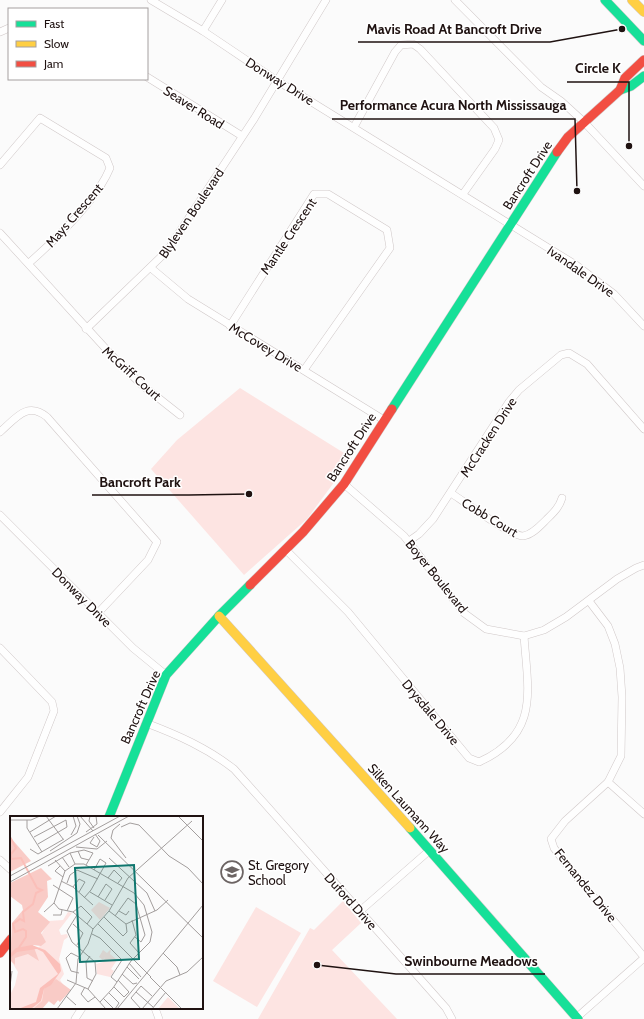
<svg xmlns="http://www.w3.org/2000/svg" width="644" height="1019" viewBox="0 0 644 1019" font-family="Cabin,sans-serif">
	<rect width="100%" height="100%" fill="#fbfbfb"/>
	<g fill="#fde4e2">
		<path d="M240,388l112,70 -45,61 -63,56 -93,-106 26,-29z"/>
		<path d="M343,901l18,22 -29,27 65,69h-139l52,-91 4,2z"/>
		<path d="M256,907l45,26 -44,74 -44,-26z"/>
	</g>
	<g fill="none" stroke-linecap="round" stroke-linejoin="round">
		<g stroke="#d0c8c8" stroke-width="8">
			<g id="street">
				<path d="M151,0l52,31 73,49 300,185 38,29 30,32"/>
				<path d="M455,0l86,87 20,14 23,21 60,64"/>
				<path d="M203,31l19,-31"/>
				<path d="M0,32l9,-4"/>
				<path d="M147,77l95,59"/>
				<path d="M354,127l41,-75 6,-7 12,-1 7,5 74,79 5,12 -4,9 -32,45"/>
				<path d="M0,165l40,-47 66,40 4,10c-13,32 -55,72 -81,95"/>
				<path d="M0,233l117,128 25,24 38,30"/>
				<path d="M151,268l37,31 196,121"/>
				<path d="M230,326l84,-132h14l59,36 3,18 -86,122"/>
				<path d="M86,329l81,-78 87,-132 72,-119"/>
				<path d="M0,432c16,-14 27,-31 47,-15l110,125 -9,18 -50,53"/>
				<path d="M344,484l60,52 60,77 22,16 38,7 20,-6 22,-13 51,-38 19,-11 8,-3"/>
				<path d="M451,493c12,8 60,43 72,43 9,-1 17,-10 23,-16 7,-7 13,-12 16,-22"/>
				<path d="M0,515l133,133 33,27"/>
				<path d="M409,541l10,-7 14,-15 76,-117 10,-12 42,-35 8,-2 18,11 57,65"/>
				<path d="M286,550l62,62 121,146 10,4c61,-28 49,-70 45,-126"/>
				<path d="M589,601l19,25 7,18 5,24 2,29 -1,59 -13,26 -43,39 -14,18 3,9 12,16 78,93"/>
				<path d="M0,648l52,54 2,9 -26,66 -28,35"/>
				<path d="M146,723c32,12 61,25 88,46l212,239 6,11"/>
				<path d="M608,782l36,32"/>
				<path d="M0,860l11,10"/>
				<path d="M360,911l70,-61"/>
				<path d="M155,1008l4,11"/>
				<path d="M75,1019l7,-11"/>
				<path d="M575,1019l69,-61"/>
			</g>
		</g>
		<g stroke="#d0c8c8" stroke-width="10">
			<g id="fast">
				<path d="M605,0l39,41"/>
				<path d="M620,90l11,-4 13,-10"/>
				<path d="M392,409l165,-257"/>
				<path d="M109,817l57,-142 53,-59 31,-31"/>
				<path d="M410,828l168,191"/>
			</g>
		</g>
		<g stroke="#d0c8c8" stroke-width="10">
			<g id="slow">
				<path d="M632,0l12,12"/>
				<path d="M219,616l191,212"/>
			</g>
		</g>
		<g stroke="#d0c8c8" stroke-width="10">
			<g id="jam">
				<path d="M557,152l11,-15 52,-47 5,-12 19,-18"/>
				<path d="M250,585l53,-53 41,-48 48,-75"/>
				<path d="M0,953l11,-14"/>
			</g>
		</g>
		<use href="#street" stroke="#fefefe" stroke-width="7"/>
		<use href="#fast" stroke="#16e098" stroke-width="9"/>
		<use href="#slow" stroke="#ffcf43" stroke-width="9"/>
		<use href="#jam" stroke="#f24e42" stroke-width="9"/>
	</g>
	<defs>
		<g id="school-ring" transform="scale(1.15)"><circle r="9.5" fill="#fff" stroke="#6c6463" stroke-width="1.5"/><path d="M0-5L7-2L0 1L-7-2ZM-4 1L0 2.5L4 1V4Q0 6-4 4Z" fill="#6c6463"/></g>
	</defs>
	<g fill-rule="evenodd">
		<use href="#school-ring" x="232" y="872"/>
	</g>
	<g text-anchor="middle" dominant-baseline="central" stroke-width="3" stroke-linejoin="round" paint-order="stroke">
		<g font-size="13" fill="#1f1211" stroke="#fff">
			<text transform="translate(280 81) rotate(32)">Donway Drive</text>
			<text transform="translate(194 107) rotate(32)">Seaver Road</text>
			<text transform="translate(527 175) rotate(-57)">Bancroft Drive</text>
			<text transform="translate(191 213) rotate(-56)">Blyleven Boulevard</text>
			<text transform="translate(74 215) rotate(-49)">Mays Crescent</text>
			<text transform="translate(288 236) rotate(-56)">Mantle Crescent</text>
			<text transform="translate(581 271) rotate(35)">Ivandale Drive</text>
			<text transform="translate(266 347) rotate(31)">McCovey Drive</text>
			<text transform="translate(132 373) rotate(42)">McGriff Court</text>
			<text transform="translate(488 437) rotate(-57)">McCracken Drive</text>
			<text transform="translate(351 447) rotate(-57)">Bancroft Drive</text>
			<text transform="translate(490 517) rotate(31)">Cobb Court</text>
			<text transform="translate(437 576) rotate(51)">Boyer Boulevard</text>
			<text transform="translate(82 597) rotate(45)">Donway Drive</text>
			<text transform="translate(140 707) rotate(-66)">Bancroft Drive</text>
			<text transform="translate(431 712) rotate(50)">Drysdale Drive</text>
			<text transform="translate(409 808) rotate(48)">Silken Laumann Way</text>
			<text transform="translate(586 885) rotate(51)">Fernandez Drive</text>
			<text transform="translate(351 901) rotate(48)">Duford Drive</text>
		</g>
		<g font-size="13" fill="#1f1211" stroke="#fff" text-anchor="start">
			<text x="248" y="865">St. Gregory<tspan x="248" dy="15">School</tspan></text>
		</g>
	</g>
	<g transform="translate(10 816)">
		<rect width="193" height="193" fill="#fbfbfb"/>
		<path d="M89,86l11,6 -10,12 -9,-10zM58,96l4,1 -13,17 2,5 6,-1 1,3 -4,3 -5,19 5,15 -4,6 4,6 -4,16 -2,-2 -4,5 -6,-4 -7,8h-31v-14l5,-10 3,-13 -8,-13 17,-9 10,-1 4,-4v-10l8,-14 14,-1zM101,133l-1,5 7,6 -6,9 3,2 -4,6 -13,-3 -1,-10 7,-2 2,-5 -2,3 -4,-3 4,-7 4,3zM158,181l12,12h-22z" fill="#fde4e2"/>
		<path d="M0,21l21,24 -21,11zM31,52l11,11 -5,2 1,16 -10,15 12,10 -9,11 5,9 -5,4 -8,-1 6,16 -11,-7 -13,4v7l-4,-4 -1,3 2,-41 11,-13 -1,-5 -12,-9v-13zM46,163l15,11 -11,12 -2,-2 -4,5 -5,-4 -7,8h-9l9,-8 2,-12z" fill="#f9cbc6"/>
		<path d="M22,129l13,5 15,14 1,7 -10,14 -7,4 -3,12 -10,8h-13l18,-7 4,-14 18,-14 -15,-22 -6,-3 -20,3 -7,6v-4l6,-6z" fill="#fbbfb9"/>
		<path fill="none" stroke="#fbbfb9" stroke-width="2" d="M0,21l6,11 -5,6v5l10,-1 16,30 5,2 -6,3 -3,11 -10,8 1,9 -4,-2 -7,5 2,8 8,-3 3,2v6l-8,12"/>
		<path fill="none" stroke="#a39e9d" stroke-width="1" d="M36,0l17,23M70,0l13,15M80,0l-1,5 5,7M168,0l25,25M0,4h21l9,-4M17,4v8l15,24M110,8l-7,6 -2,8 15,20M111,11l9,-4 9,2 30,31 19,12 15,16M20,16l26,-16M76,16l11,-8 -1,-8M61,19l5,-9 -3,-10M88,19l105,103M24,21l32,-17 1,7 -29,17M84,21l-4,6 7,4 3,-6 -5,-7M66,31l21,2 10,-8M20,33l8,5 26,-15M40,35l27,-18 3,-9 -3,-8M68,35l3,7 8,2M60,37l5,11M52,41l7,10M99,42l38,35 8,18M45,44l10,11M38,50l22,-13 14,-3 9,3 -7,12M50,50l-5,5 8,6M0,60l110,-60M98,62l6,-8 8,8 -4,5M51,65l12,6 20,18M0,66l119,-66M57,67l3,-8 7,-5 21,9M43,69l20,13 -6,13M63,71l6,-8 6,3 -6,10M80,76l22,13M88,81l8,-13 6,5 -7,11M74,82l7,-8 15,-27 -6,-4 -6,11M99,95l17,13 31,-14 11,-10M109,95l7,4 3,-4M34,96l10,-9M63,96l8,-6 11,11 -5,7M43,99h8l1,-5M67,99l-10,16 5,11 23,20 1,12 -8,15M105,100l13,-18 8,6 9,31 -4,7 -6,-5M94,101l19,19 4,-4 -1,-8M122,104l4,15 -6,8 9,10M63,108l10,9 -6,12M88,108l53,53M83,113l-20,-17 -14,-3 -5,-6 11,-32 10,-7h9l50,29 10,12 8,27 -2,10 -19,19 -18,27 -13,14M82,118l8,4 22,22 -11,17 6,5M153,137l14,14 3,8M80,140l-4,6 1,16 6,3M69,141l-8,-4 -5,5 5,13 8,2M119,147l12,14M117,151l12,12M112,158l11,10 4,-1M140,161l32,32M57,164l21,9 18,20M0,170l2,-15M75,171l-4,7 7,8 7,-5M104,171l10,10 5,-5 -11,-12M126,176l17,15M99,177l10,10 -4,6M56,180l10,9M93,182l11,11M47,193l19,-26 2,-24 10,-15 5,-15 16,-18 19,-33 64,-57M107,193l86,-104M131,193l-10,-11 10,-12 11,10M132,193l24,-28 21,-9 16,-15M142,193l14,-17"/>
		<path fill="#0f766e" fill-opacity="0.15" stroke="#0f766e" stroke-width="2" d="M124,49l5,94 -59,3 -5,-94z"/>
		<rect width="193" height="193" fill="none" stroke="#1f1211" stroke-width="2"/>
	</g>
	<path fill="none" stroke="#1f1211" stroke-width="1.5" d="M622 29L550 42H358M629 146L629 82H567M577 191L575 119H332M249 494L189 495H92M317 965L396 974H545"/>
	<g fill="#1f1211" stroke="#fff" stroke-width="1.5">
		<circle cx="622" cy="29" r="4"/>
		<circle cx="629" cy="146" r="4"/>
		<circle cx="577" cy="191" r="4"/>
		<circle cx="249" cy="494" r="4"/>
		<circle cx="317" cy="965" r="4"/>
	</g>
	<g font-size="14" text-anchor="middle" font-weight="bold" fill="#1f1211" stroke="#fff" stroke-width="3" stroke-linejoin="round" paint-order="stroke">
		<text x="454" y="34">Mavis Road At Bancroft Drive</text>
		<text x="598" y="73">Circle K</text>
		<text x="453" y="110">Performance Acura North Mississauga</text>
		<text x="140" y="487">Bancroft Park</text>
		<text x="471" y="966">Swinbourne Meadows</text>
	</g>
	<rect x="8" y="8" width="140" height="72" fill="#ffffff" stroke="#a5a0a0"/>
	<rect x="16" y="21" width="20" height="6" fill="#16e098" stroke="#a5a0a0"/>
	<text x="44" y="28" font-size="12" fill="#1f1211">Fast</text>
	<rect x="16" y="41" width="20" height="6" fill="#ffcf43" stroke="#a5a0a0"/>
	<text x="44" y="48" font-size="12" fill="#1f1211">Slow</text>
	<rect x="16" y="61" width="20" height="6" fill="#f24e42" stroke="#a5a0a0"/>
	<text x="44" y="68" font-size="12" fill="#1f1211">Jam</text>
</svg>
